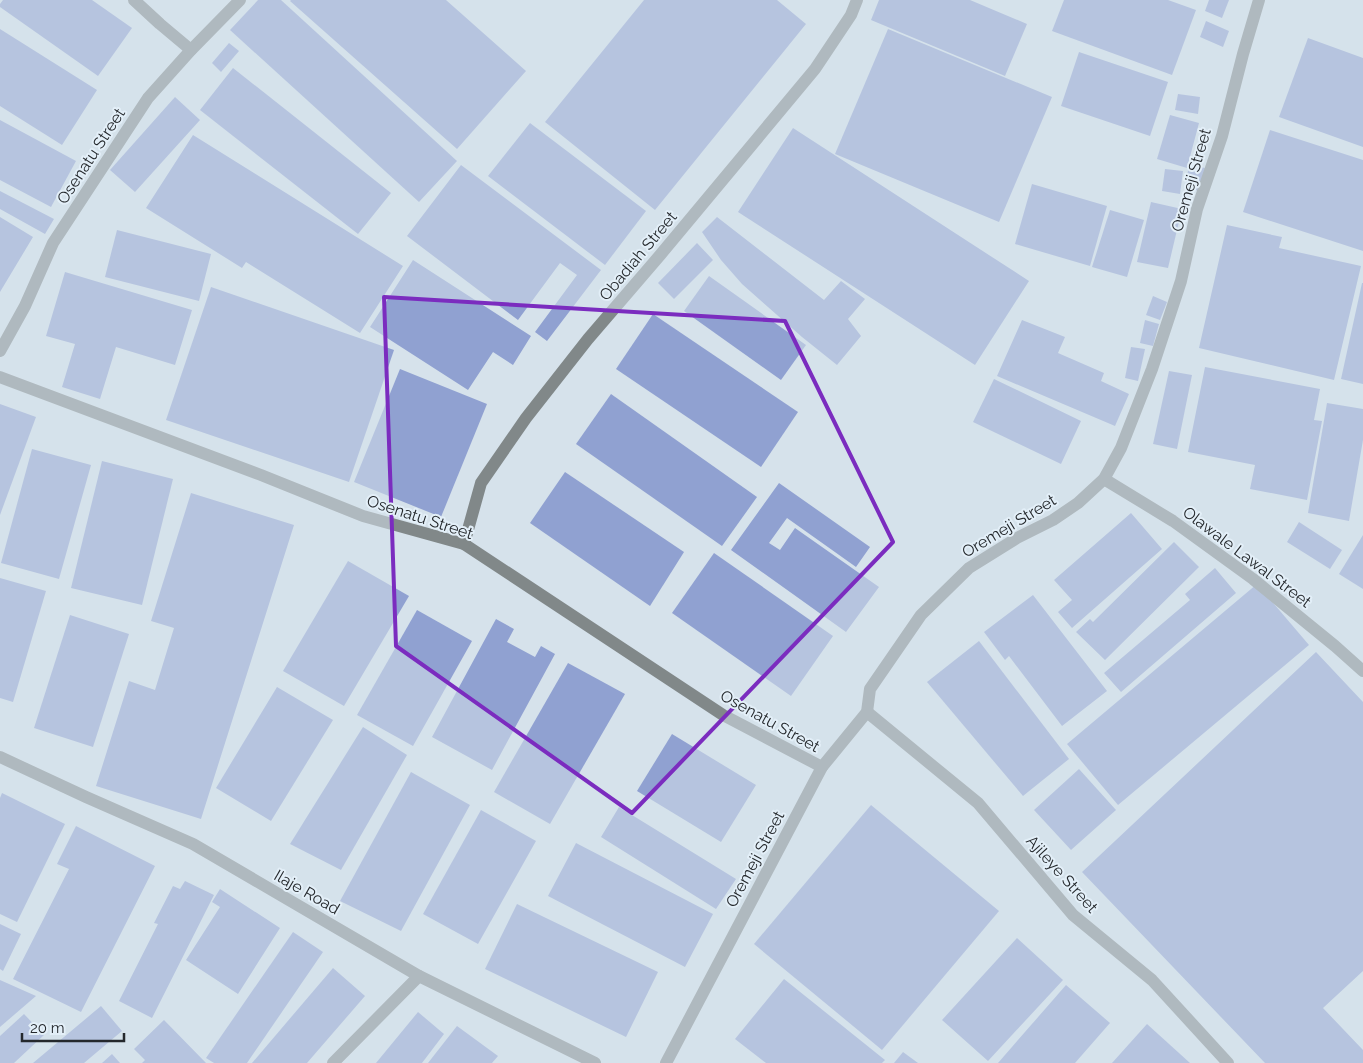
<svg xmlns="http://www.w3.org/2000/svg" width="1363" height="1063" viewBox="0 0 1363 1063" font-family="Raleway,sans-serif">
	<rect width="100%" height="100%" fill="#d6e2eb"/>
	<g fill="#90a1d1">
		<path d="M3,0h89l40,28 -34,48 -98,-69v-3z"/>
		<path d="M258,0h23l176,161 -38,41 -189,-172z"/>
		<path d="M291,0h155l80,71 -69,78 -167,-148z"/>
		<path d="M644,0h133l29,24 -151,186 -110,-88z"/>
		<path d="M879,0h91l57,24 -22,52 -134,-56z"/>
		<path d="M1064,0h104l28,10 -24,65 -120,-44z"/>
		<path d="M1209,0h20l-7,18 -17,-7z"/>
		<path d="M1206,21l23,10 -6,16 -23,-10z"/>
		<path d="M0,29l97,61 -35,55 -62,-39z"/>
		<path d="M888,29l164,68 -53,125 -164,-68z"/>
		<path d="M1308,38l55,20v89l-84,-30z"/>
		<path d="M229,43l10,8 -18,21 -9,-9z"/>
		<path d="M1079,52l89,30 -18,54 -89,-30z"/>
		<path d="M233,68l158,125 -33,41 -158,-124z"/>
		<path d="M1178,94l22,3 -2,17 -23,-4z"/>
		<path d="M175,97l25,23 -65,72 -25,-22z"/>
		<path d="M1170,115l29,8 -12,45 -30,-9z"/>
		<path d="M0,120l76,41 -25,46 -51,-27z"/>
		<path d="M530,123l116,88 -41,54 -117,-89z"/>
		<path d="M793,128l236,153 -54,84 -237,-153z"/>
		<path d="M1270,130l93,30v91l-120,-39z"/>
		<path d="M193,135l210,131 -43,67 -114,-71 -4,6 -96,-60z"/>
		<path d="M461,165l140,105 -54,71 -12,-9 42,-57 -17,-12 -42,57 -111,-84z"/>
		<path d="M1189,165l16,3 -3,23 -17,-2z"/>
		<path d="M1165,169l18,2 -3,23 -18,-3z"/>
		<path d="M1032,184l75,22 -17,60 -75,-22z"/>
		<path d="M0,191l54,28 -9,15 -45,-25z"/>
		<path d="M1151,202l31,7 -14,59 -31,-6z"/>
		<path d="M1110,210l34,10 -17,57 -35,-10z"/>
		<path d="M0,217l33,20 -33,55z"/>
		<path d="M717,217l107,83 17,-19 24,18 -17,20 13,17 -24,29 -35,-28 -60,-53 -21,-24 -19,-28z"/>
		<path d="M1227,225l55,12 -3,11 82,18 -27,114 -135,-32z"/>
		<path d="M117,230l94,24 -12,47 -94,-24z"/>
		<path d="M697,243l16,17 -39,39 -16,-16z"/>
		<path d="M413,260l118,76 -18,29 -20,-13 -25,38 -98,-63z"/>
		<path d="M65,272l127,38 -17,55 -59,-18 -16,52 -38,-12 13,-43 -29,-8z"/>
		<path d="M709,276l97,69 -25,35 -97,-69z"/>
		<path d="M1362,283h1v101l-22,-5z"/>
		<path d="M211,287l183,63 -45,132 -183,-62z"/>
		<path d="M1153,296l14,6 -7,18 -14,-5z"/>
		<path d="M653,314l145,98 -37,55 -145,-98z"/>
		<path d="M1022,320l43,17 -7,16 46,20 -3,8 28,13 -14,32 -118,-50z"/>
		<path d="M1145,320l14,4 -6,22 -13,-3z"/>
		<path d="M1131,347l14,2 -7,32 -13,-3z"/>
		<path d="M1205,367l115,22 -6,31 8,1 -15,79 -57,-11 5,-24 -67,-13z"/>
		<path d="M400,369l87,35 -46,113 -87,-35z"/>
		<path d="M1169,371l23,4 -15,74 -24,-5z"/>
		<path d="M994,379l87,42 -20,43 -88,-42z"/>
		<path d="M611,394l146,103 -35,49 -146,-102z"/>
		<path d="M1327,403l36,6v31l-14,81 -41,-8z"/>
		<path d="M0,404l36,13 -36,98z"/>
		<path d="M32,449l59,16 -32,114 -58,-16z"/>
		<path d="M102,461l71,18 -31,126 -71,-17z"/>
		<path d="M565,472l119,80 -34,54 -120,-83z"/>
		<path d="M779,483l91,64 -14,20 -69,-49 -18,25 11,7 15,-22 84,59 -33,45 -115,-82z"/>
		<path d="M191,493l103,32 -93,294 -105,-33 33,-105 26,9 19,-62 -23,-7z"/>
		<path d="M1131,513l31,36 -90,79 -14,-16 14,-12 -18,-20z"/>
		<path d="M1299,522l43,28 -12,19 -43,-27z"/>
		<path d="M1363,535v54l-24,-15z"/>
		<path d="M1174,542l25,25 -94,93 -29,-28 14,-13 3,3z"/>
		<path d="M714,553l119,83 -42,60 -119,-83z"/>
		<path d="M348,561l61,35 -65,110 -61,-35z"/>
		<path d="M1215,568l21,25 -115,99 -17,-19 86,-73 -5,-6z"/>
		<path d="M0,578l46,13 -33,111 -13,-4z"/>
		<path d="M1257,584l52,61 -191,160 -51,-61z"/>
		<path d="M1033,595l74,96 -45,35 -53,-70 -4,4 -21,-28z"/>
		<path d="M417,610l55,31 -59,105 -56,-31z"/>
		<path d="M70,615l59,19 -36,113 -59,-19z"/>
		<path d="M496,619l18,10 -7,13 28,15 6,-11 14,8 -63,116 -60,-33z"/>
		<path d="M979,641l90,118 -46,37 -96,-114z"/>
		<path d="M1316,652l47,50v269l-40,37 40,42v13h-98l-183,-191z"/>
		<path d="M568,663l57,31 -75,130 -56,-32z"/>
		<path d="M277,687l56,33 -62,101 -55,-33z"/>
		<path d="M363,727l44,28 -66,115 -51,-26z"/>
		<path d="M672,734l84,51 -35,57 -84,-51z"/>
		<path d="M1079,769l37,41 -45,40 -37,-40z"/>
		<path d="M411,772l59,33 -69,126 -61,-30z"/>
		<path d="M2,793l63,31 -48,98 -17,-8v-116z"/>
		<path d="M871,805l128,106 -117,139 -128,-106z"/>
		<path d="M619,807l117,72 -20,30 -115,-72z"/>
		<path d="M481,810l55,31 -58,103 -55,-30z"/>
		<path d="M76,826l79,40 -74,146 -68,-33 56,-110 -12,-5z"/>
		<path d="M576,843l137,71 -28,53 -137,-71z"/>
		<path d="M185,881l29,14 -62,123 -33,-17 39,-77 -4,-1 19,-37 7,3z"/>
		<path d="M220,889l60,39 -42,66 -52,-34 34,-53 -8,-5z"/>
		<path d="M517,904l141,68 -32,65 -141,-68z"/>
		<path d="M0,924l21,10 -18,37 -3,-2z"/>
		<path d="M293,932l30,20 -76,111h-33l-8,-5z"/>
		<path d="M1017,938l46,42 -75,81 -46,-41z"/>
		<path d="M333,968l32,28 -58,67h-55z"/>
		<path d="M784,979l101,81 -3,3h-116l-31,-24z"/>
		<path d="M0,980l36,16 -36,31z"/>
		<path d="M1066,985l44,38 -35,40h-77z"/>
		<path d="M101,1006l21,25 -38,32h-51z"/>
		<path d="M418,1012l26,22 -22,29h-46z"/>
		<path d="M24,1014l20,21 -30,28h-14v-27z"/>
		<path d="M164,1020l42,43h-64l3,-3 -11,-11z"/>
		<path d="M1147,1024l43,39h-78z"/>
		<path d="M457,1026l41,30 -6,7h-64z"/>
		<path d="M903,1052l15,11h-24z"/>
		<path d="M112,1054l8,9h-18z"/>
	</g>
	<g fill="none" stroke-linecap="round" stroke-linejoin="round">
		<g stroke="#818889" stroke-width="12">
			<path d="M134,0l26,24 31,26"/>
			<path d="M0,351l25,-45 28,-63 95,-145 43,-48 49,-50"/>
			<path d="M0,377l261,98 102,41 101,28 259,171 99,52"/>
			<path d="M1104,479l69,42 80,58 82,67 28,25"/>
			<path d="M464,544l17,-61 45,-65 62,-79 73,-85 154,-185 36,-54 6,-15"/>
			<path d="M867,712l111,91 95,112 79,65 76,83"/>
			<path d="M0,757l86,40 107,47 226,132 176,87"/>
			<path d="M333,1063l86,-87"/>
			<path d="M666,1063l156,-296 45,-55 3,-23 51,-74 48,-47 48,-30 36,-18 25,-17 26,-24 17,-31 31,-79 29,-88 16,-72 25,-73 21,-82 16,-54"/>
		</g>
	</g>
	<path d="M0 0H1363V1063H0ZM384,297l401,24 108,221 -261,271 -236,-167z" fill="#d6e2eb" fill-opacity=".55" fill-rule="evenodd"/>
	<path fill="none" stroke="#7b2cbf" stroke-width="4" stroke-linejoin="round" d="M384,297l401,24 108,221 -261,271 -236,-167z"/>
	<g text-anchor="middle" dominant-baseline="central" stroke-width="4" stroke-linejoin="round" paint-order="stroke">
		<g font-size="16" fill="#24282c" stroke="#e3eff8">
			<text transform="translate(91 156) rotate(-57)">Osenatu Street</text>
			<text transform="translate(1191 180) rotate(-74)">Oremeji Street</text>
			<text transform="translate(638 256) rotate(-50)">Obadiah Street</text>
			<text transform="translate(420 517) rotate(18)">Osenatu Street</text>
			<text transform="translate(1009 526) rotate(-31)">Oremeji Street</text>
			<text transform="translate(1247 557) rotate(37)">Olawale Lawal Street</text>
			<text transform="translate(770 721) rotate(29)">Osenatu Street</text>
			<text transform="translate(755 859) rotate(-62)">Oremeji Street</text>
			<text transform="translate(1062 874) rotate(48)">Ajileye Street</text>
			<text transform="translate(307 892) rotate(30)">Ilaje Road</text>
		</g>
	</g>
	<path d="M22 1033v8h102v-8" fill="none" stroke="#24282c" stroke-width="2.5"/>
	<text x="30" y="1033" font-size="15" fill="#24282c" stroke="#e3eff8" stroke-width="4" paint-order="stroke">20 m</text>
</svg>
